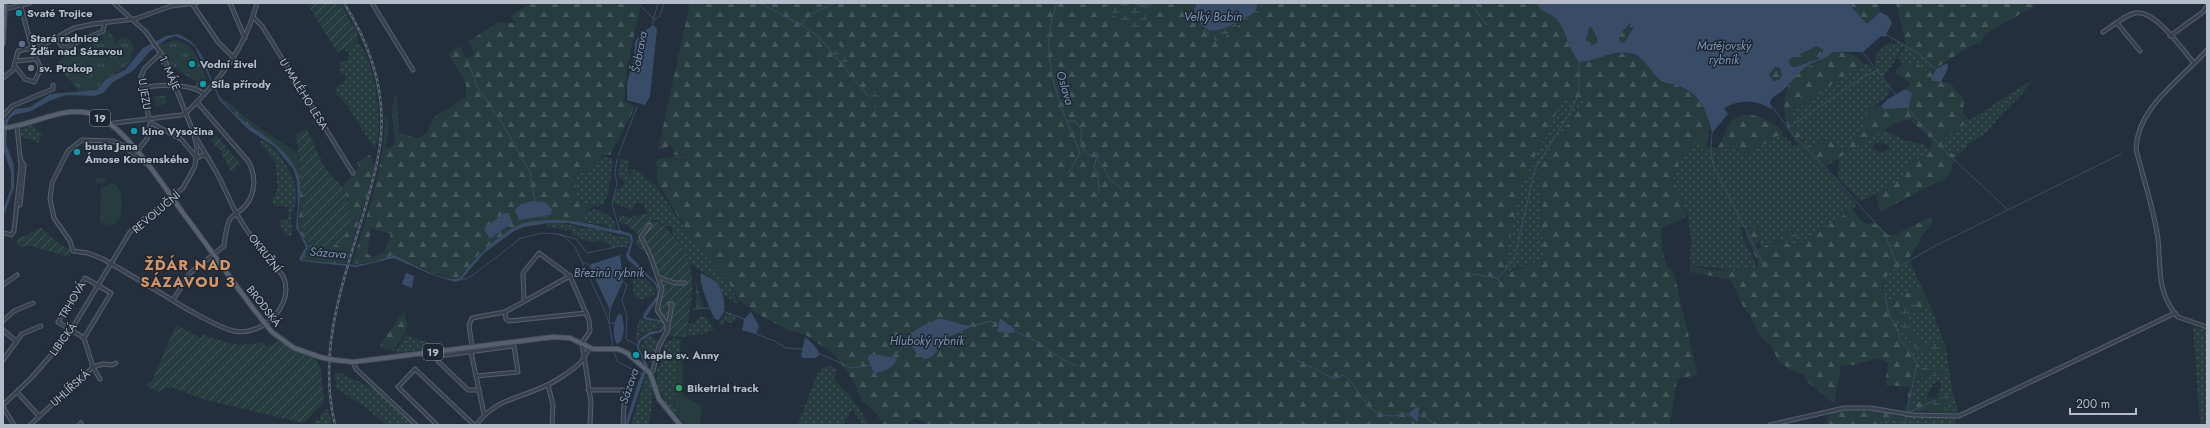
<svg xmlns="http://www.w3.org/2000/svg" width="2210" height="428" viewBox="0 0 2210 428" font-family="Jost,sans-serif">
	<defs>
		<pattern id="grass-dots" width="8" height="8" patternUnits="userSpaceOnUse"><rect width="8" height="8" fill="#263c3f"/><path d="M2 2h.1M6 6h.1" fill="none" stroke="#435659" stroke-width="1.8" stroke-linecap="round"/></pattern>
		<pattern id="forest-firs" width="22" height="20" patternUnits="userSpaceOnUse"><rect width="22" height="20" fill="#263c3f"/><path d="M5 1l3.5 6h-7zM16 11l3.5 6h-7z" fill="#435659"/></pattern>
		<pattern id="wetland-marsh" width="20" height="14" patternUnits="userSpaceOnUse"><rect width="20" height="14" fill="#263c3f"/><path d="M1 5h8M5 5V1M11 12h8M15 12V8" fill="none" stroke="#435659"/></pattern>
		<pattern id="park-tufts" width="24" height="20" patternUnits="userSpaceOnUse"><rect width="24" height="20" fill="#263c3f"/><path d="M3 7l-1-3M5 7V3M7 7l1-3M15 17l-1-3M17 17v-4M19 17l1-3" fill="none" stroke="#435659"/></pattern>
		<pattern id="garden-furrows" width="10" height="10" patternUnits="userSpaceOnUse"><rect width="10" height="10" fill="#263c3f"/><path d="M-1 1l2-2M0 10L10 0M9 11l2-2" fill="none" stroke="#435659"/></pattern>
	</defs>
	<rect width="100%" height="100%" fill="#242f3e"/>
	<g fill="url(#grass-dots)" fill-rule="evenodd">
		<path d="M1899,41l5,2 -7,15 -14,19 -6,-6 13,17 -2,7c-9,8 -26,16 -23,30 -6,6 -17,25 -23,27l-10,-10 -16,2 -7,4 -4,-2 -11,-23 -2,-10 40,-29 32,-20h5l8,7c-6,-13 2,-22 13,-28l5,1z"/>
		<path d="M357,43c17,10 29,90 17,105l-26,-41 -13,-15 1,-4 9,-7 1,-6 -5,-2 -2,-3 2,-8 6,-1 3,-6 -5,-6z"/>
		<path d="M1906,44l25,21 -1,4 -3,2 -10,-7h-14l-5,-6z"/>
		<path d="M2033,79l-12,16 -21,21 -13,16 -32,21 -8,-3 -7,-8 12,-10z"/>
		<path d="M1563,99l22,1 -47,67 6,92 -33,11 -3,3 -4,-1 16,-86z"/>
		<path d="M32,125l10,9 -4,9 -18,-7 1,-7z"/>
		<path d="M1884,130l20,10 21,5 3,4v4l-20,11 -3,12 -42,25 -4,-1 -21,-22 1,-21zM1879,142l10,3 1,3 -8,5 -9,-4v-3z"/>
		<path d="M1777,136c6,-1 12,4 16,8l-2,3 8,-2 5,3 33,33 19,23 -1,3 -55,36 -9,2 -8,-4 -7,-1 -15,7 -2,-6v-11l-17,-3 -1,2 2,9 13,26 -1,4 -23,2 -40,-5 -2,-3 1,-24 -3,-22 -14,-37c2,-11 16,-37 26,-42l6,14 9,1 14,-5 19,8z"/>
		<path d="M259,141h5c17,10 35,40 32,60 -1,5 -4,9 -5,15 -1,6 4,14 -1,21l-5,-2 -6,-15 9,-1 1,-12 -15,-2 -2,-3 6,-14 -3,-26z"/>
		<path d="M602,157l10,1 1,4 -5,32 -5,10 -4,2 -23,-4 -1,-26 2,-2c12,-2 17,-9 25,-17z"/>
		<path d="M620,159l9,2 -1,10 10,22 -9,-24 9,2 19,16 36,54 19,23 18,18 8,22 -14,-9 -9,-15 -24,-16 -11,-22 -8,-10 1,-5 -8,-1 -8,-6h-7l-9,-21 1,4h-6l-4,7 -19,-8 3,-12 7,-5 1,-3 -6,-6z"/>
		<path d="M594,209c10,3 23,9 22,20h-5l-6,-4 -23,-3 -1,-5 3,-4z"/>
		<path d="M549,223h14l20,5 15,1 18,7h11l4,5 -4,5 -14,1 -11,-6 -13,1 -12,-5 1,-7 -3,6h-3v-5l-25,-4 -1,-3z"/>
		<path d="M1909,261l12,25 -37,18c-4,-25 3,-33 25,-43z"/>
		<path d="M632,266c3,1 23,21 24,24l-2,5 -13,5 -5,-2 -3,-5v-11l-4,-14z"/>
		<path d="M1930,305l16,43 6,42 7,23h-18l-4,-15 4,-12 -1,-5 -7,3 -8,16 -13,4v-13l7,-16v-10l-8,-15 -11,-11 -4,-17z"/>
		<path d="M726,313h5l6,6 -6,4 -6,-2 -2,4 -4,1 1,-5z"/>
		<path d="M701,316l5,2 8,11 -7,4 -18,3 -2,-4 2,-9h5z"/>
		<path d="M639,318l12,4h9l2,5 -19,6 -6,-2 5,4 -6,6 -1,-2z"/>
		<path d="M2193,326l14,4v95h-7z"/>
		<path d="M406,335l21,7v7l-32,4z"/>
		<path d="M651,336l5,4 5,-1 -9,25 -12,-16 6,-10z"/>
		<path d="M675,338l6,3 -8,64 4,6v5l-9,-9 -10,-19 -1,-18 5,-10 2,-16z"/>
		<path d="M830,366l7,3 -3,10 19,21 17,25h-9l1,-2 -10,-13 -9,15h-45l19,-51 6,-7z"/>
		<path d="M338,372l34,16 40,37h-25l-22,-18 -29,-19 -1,-14z"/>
		<path d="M646,375c12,10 4,36 3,50h-18z"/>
		<path d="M328,408l4,17h-19l3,-5 4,1v-6z"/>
		<path d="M1909,415l48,2 -3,8h-78c8,-9 21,-10 29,-3z"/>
	</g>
	<g fill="url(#forest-firs)" fill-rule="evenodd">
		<path d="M532,3h109l-14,65 -3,33 11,6 -25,48h-8l-10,15 -15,4 -2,2 1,26 18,4 -10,7 -3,10 -13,-2 -43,4 -11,3 -34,25 -22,26 -17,-3 -48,-21 -19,7 -22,2c15,-50 34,-100 33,-152l4,14 -4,22h5l5,-5 -3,-30 2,-18 3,1 2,37 18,5 10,-5 6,-15 33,-21v-13l-18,-31 12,-7 6,13 8,-4 -5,-14 30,-19 17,1 -6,-7zM535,201l10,1 4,14 -15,1 -15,3zM504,213l-5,19 -9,7 -6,-9zM371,228l20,6 -7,19 -11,4 -6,-3z"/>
		<path d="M690,3h414c9,6 16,22 27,30l14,-9 11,-21h33l2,6 34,28 17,-15 16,-6 4,-13h275c4,10 16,10 21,18 9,12 11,30 21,41l34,-8 18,-1 14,9 17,20 14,3 17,8 14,20 3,11 -4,23 11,1c6,-6 6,-13 10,-20 13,-25 41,-9 56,3l-2,5h-4l-29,19 -19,-8 -14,5 -9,-1 -5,-5 -1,-8c-8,3 -26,33 -26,41 1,7 7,14 9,21 1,4 2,10 3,15v2l-24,11c-3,6 2,34 6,39 2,3 4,3 6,7l23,97 -1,4 -19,4 -7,46h-744l-3,-4 -9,-3 -9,7h-22l-6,-11 -16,-14 -6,-17 -21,-29 -30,-20 -13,-3 -25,-12 -27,-19 -13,-23 -14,-13 -19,-23 -35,-58 -2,-21 2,-3 34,-5 -19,1 1,-8 -5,-2 -2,3 -9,2zM1563,99l22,1 -47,67 6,92 -36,14 -4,-1 16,-86zM940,318l27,8 -26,18 -25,7 -7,-10 2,-9zM1000,318l15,10 -2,5 -17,-2z"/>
		<path d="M1848,3h30l2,9 -13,12z"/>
		<path d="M1896,3l139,1 -2,3 -48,27 -4,9 -7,1 -35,22 -7,7 3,9h9l7,2 13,16 -1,13 7,8 -18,11 -11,12 12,10 13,-9v4l-12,10 -4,15 -7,7 -10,3 -53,28 -4,-15 2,-5 27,-16 3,-12 19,-11 5,-9 -4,-8 -19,-17 -12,3 -73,45c-8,-7 -27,-21 -31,-30 -12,-20 -13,-49 6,-65 10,-8 26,-10 34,-20 11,0 25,2 31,12l-32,20 -40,29 2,10 11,23 7,1c15,-9 16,-11 28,4l5,1 12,-20 8,-7v-5l4,-11 12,-3 2,3h24l3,-2 2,-14 -8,-3 5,-4 1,-4 -14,-8v-4l8,-7 13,1 10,7 3,-2 1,-4 -25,-21z"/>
		<path d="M1630,23l4,4 -10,16 -5,-2v-5z"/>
		<path d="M1590,24l8,13 -1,6 -6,3 -5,-6z"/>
		<path d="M1817,46l6,4 -4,9 -24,8 -4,-1 -3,-5 2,-2z"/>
		<circle cx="1776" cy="74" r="6"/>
		<path d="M222,100l5,1 24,21 47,31c1,15 4,29 5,44 2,23 -8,44 21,54l26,-29 -6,-38 15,-17 -2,-5 13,-7 5,12 -29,97 -44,-4 6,-13 -10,-20 2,-33 -5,-26 -20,-24 -25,-16z"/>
		<path d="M1853,209c6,10 10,18 23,14l12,12 8,-1 35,-17 1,2v5l-10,12 -14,25 -20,13 -6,13 2,17 37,-18 9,19 -34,17 4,17 11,11 9,18 -1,7 -5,10 -2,19 20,-7 4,1 3,6 -3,4 -22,5 -11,-3 4,-6 2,-17 -24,-2 3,-22 -4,-3 -9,-1 -21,6 -13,1 -7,38c-12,-13 -22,-13 -31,-30l-14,-5 -11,-9 -6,-13 -13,-12 -8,-18 -10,-14 -10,-23 -41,-8v-8c10,8 55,8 68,2v-4l-12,-25v-9l11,-2 2,4v11l-4,4 3,4 19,-9 14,5 9,-2z"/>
		<path d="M404,311c7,20 0,23 -10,40l-9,-2 -5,-4z"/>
		<path d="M1870,409l38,7 -4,7 -4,-4c-16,-4 -17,5 -26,6 -16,2 -32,0 -48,0l4,-13z"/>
	</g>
	<g fill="url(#wetland-marsh)">
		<path d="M1104,3h52l-15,28 -6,3 -9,-4z"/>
		<path d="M1189,3h8l-3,10 4,7 28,7 25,-12 7,-12h4l-4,13 -19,7 -19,19h-3l-17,-15z"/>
		<path d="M826,37l16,10 8,18 -5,1 -23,-26 5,1z"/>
		<path d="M871,89l8,5 2,17 -11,-6 -7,-8h7z"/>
		<path d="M1792,229l9,6 -14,4 -6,-3 3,-5z"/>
		<path d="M696,284l8,24h-8z"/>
		<path d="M1911,302l7,5v4l-10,5c1,13 4,21 15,29l17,-5 5,3 1,5 -2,3c-35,9 -35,-14 -48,-38l4,-6z"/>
		<path d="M1921,366l11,4 17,-1 -5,5 -24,5 -1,-11z"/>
		<path d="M1949,394l5,5 -9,10 -12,4 -5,-3 7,-8z"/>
	</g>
	<g fill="url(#park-tufts)">
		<path d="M109,30l6,12 10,-5 6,3 4,11 -4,2 1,6c-10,14 -27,16 -35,31l-17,2 -24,-28 11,-10 36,-14 -1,-6z"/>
		<path d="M175,40c22,4 25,26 34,45l-6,7 -9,-4 3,-6 -24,-15 -1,2 -13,-24z"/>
		<path d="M154,96h11l2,7 -11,4z"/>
	</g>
	<g fill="url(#garden-furrows)">
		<path d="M307,3h33l18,31v8l-21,10z"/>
		<path d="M307,129l17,38 22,24 4,31 -7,20 -19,9 -12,-4 -8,-12 -2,-11 1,-27 -7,-63z"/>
		<path d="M216,135l25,29 -10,7 -10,-18 1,-2 -10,-9v-3z"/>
		<path d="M647,214l4,7c9,0 13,6 20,12 31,29 20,67 15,104l-21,-1v-13c-12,-15 -6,-15 -6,-32 1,-17 -10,-38 -23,-46l2,-11 -13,-10 -6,-2v-7l14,3v-2z"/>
		<path d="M41,227l18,17 12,6 -1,7 -40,-11 -9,1 -4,-2 1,-7 9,-3z"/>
		<path d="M176,325l25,13 2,-4c21,9 38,14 60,8l4,5 12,-6 17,11 19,6 6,12 3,32 -20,21 -99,-23 -34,-13 -14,5 -12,-7 7,-4z"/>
	</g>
	<g fill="#263c3f">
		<path d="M96,178h9v5h-3v4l10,-4c13,4 9,22 9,34l-7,8h-6l-6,-4v4h-2l1,-42 -5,-1z"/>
		<path d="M679,357l5,1 -2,34 3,5 17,9 -2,19h-14c-19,-15 -10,-47 -7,-68z"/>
	</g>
	<g fill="#394c67" fill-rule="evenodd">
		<path d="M1197,3h61l-3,8 -4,4c-23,10 -46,31 -57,-5z"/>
		<path d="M1537,3h311l19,21 13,-12 8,4 4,7 -7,14 -4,-1 -18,16h-30c-7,8 -19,9 -27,15 -13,10 -19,23 -33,30l-3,5 2,8c-14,-11 -33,-11 -48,-2l4,6 -16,19c-4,-20 -12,-40 -33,-47 -5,-2 -13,-2 -18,-5 -11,-9 -16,-25 -31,-28 -18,-3 -34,8 -51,9 -10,-11 -12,-29 -21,-41 -6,-9 -17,-7 -21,-18zM1630,23l4,4 -10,16 -5,-2v-5zM1590,25l7,12v6l-6,3 -5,-6zM1817,46l6,4 -4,9 -24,8 -4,-1 -3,-5 2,-2zM1775,67l5,1 2,7 -3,5 -5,1 -5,-6z"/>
		<path d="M653,25l4,4 -7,67 -5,9 -18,-5v-17l7,-23 1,-18 4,-6z"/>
		<path d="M178,34c31,13 27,42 44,66 20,27 57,38 73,68 10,17 2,39 3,57 1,8 7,14 10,22l-6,13 54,5 18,-3 19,-7c16,6 51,29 67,23 14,-19 32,-38 53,-50 22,-13 66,-8 90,-1 9,3 21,3 29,8l1,6 -4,14 30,31 -1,13 -12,18 17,4 2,6 -3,5 -12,3 -10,7 -1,6 9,18 -20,59h-3l13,-42 7,-17 -8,-18 1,-8 11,-8 11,-2 4,-5c-5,-7 -15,-2 -21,-7 1,-13 22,-20 11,-35l-26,-23 -2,-4 5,-15 -2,-5 -61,-13h-19l-25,4 -10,4 -30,22 -23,27 -6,2 -25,-8 -36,-16 -38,9 -55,-6 -2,-2 7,-12 -10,-20 2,-23 -1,-24 -4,-11 -18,-22 -26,-17 -29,-29 -25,-54 -8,-6 -12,-5 -8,3 -18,13 -15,18 -21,12 -10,11 -8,3 -29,-1 -17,6 -18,10 -17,4 -5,4 -2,6 -1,19 8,21v23l-11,29v-6l8,-23v-16l-8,-23v-27l12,-13 15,-2 20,-13 47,-4 9,-11 19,-9 18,-22 23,-12z"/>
		<path d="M1945,64h3v4l-7,14 -9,-1 -1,-4 5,-8z"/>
		<path d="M1904,90h3l5,3 -3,15 -26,1 -2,-3 7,-7z"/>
		<path d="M535,201l10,1 7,7 -1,6 -32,5 -4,-10c5,-7 12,-8 20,-9z"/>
		<path d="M504,213h4l5,9 -23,17 -6,-10z"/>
		<path d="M620,255l3,26 -13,29 -21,-45z"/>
		<path d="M406,273l8,3 -2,12 -10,-4z"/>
		<path d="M701,273c5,3 13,6 16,10 7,10 12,29 1,37l-3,-1c-5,-9 -17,-38 -14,-46z"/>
		<path d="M751,312l8,14 -3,8 -14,-4 2,-11z"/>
		<path d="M619,314l3,1c2,9 4,24 -5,29 -5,-7 -4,-24 2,-30z"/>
		<path d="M940,318l24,7 9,1 -28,13 -12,17 -8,3c-8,-3 -17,-16 -16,-25l15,-9z"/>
		<path d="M1000,318l15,11 -2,4 -16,-1z"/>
		<path d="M805,337l9,8 6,9 -4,4h-13l-2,-2z"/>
		<path d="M873,354l24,4c-2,10 -14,13 -23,16l-6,-15 1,-4z"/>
		<path d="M1417,407l2,1 -1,14 -10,-8z"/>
	</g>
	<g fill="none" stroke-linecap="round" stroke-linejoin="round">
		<g stroke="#394c67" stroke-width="1">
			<path d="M638,3l15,15"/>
			<path d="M760,3l40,21 13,-11 22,-10"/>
			<path d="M1057,3c-21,52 3,102 23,150l-11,19"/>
			<path d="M1133,3l14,5 6,-5"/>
			<path d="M1470,3l17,22"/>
			<path d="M654,20l6,-4 4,-13"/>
			<path d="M800,24l18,12 50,60"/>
			<path d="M652,25l6,-22"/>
			<path d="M1885,34l34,20 17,15"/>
			<path d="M1862,51l34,44"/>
			<path d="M467,59l10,27 24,35 29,51 5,29"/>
			<path d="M1772,106l22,30 36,36 55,62 12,31 3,1 35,-20 186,-92"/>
			<path d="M1907,108l38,43 62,58"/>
			<path d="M1067,121h8l7,9c-3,10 0,21 9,26l7,-3 -1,6c5,6 9,12 12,19 3,5 11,7 13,13"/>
			<path d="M1788,128l75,-51 13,-6"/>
			<path d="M1712,133l-1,17 2,15 51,101"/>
			<path d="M618,156l19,-49"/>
			<path d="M617,159l-2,14 2,11 -5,20 8,28"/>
			<path d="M1096,159l-2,9 4,5 1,20"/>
			<path d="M559,234l17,5 11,14 33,-7 8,1"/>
			<path d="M583,262l6,3"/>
			<path d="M1466,273l32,5 16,-18 21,-91 35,-57 7,-14 2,-9v-28"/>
			<path d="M1498,278l3,10"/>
			<path d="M461,279h5l7,-4 48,-37 22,-5 15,1 7,3 10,10 29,62 5,14 4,24"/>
			<path d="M622,281l5,4 -5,15 5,16 -1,23 11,6"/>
			<path d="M1885,295l4,20 8,13 3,12 11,12 6,12 -9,43v6"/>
			<path d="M610,309l-1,14h7"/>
			<path d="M693,309l17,-1"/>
			<path d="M723,311l21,8"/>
			<path d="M972,326l18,-5 7,3"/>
			<path d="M1013,330l26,13 21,15 16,8"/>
			<path d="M756,334l19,7 11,7 16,1"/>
			<path d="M613,350l5,12 24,12"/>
			<path d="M818,353l34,15 19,-3"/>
			<path d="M892,357l10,-9 3,-10 5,-3"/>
			<path d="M1295,360l18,8"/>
			<path d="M1315,369l19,10 9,-4 4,2"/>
			<path d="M1348,378c13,15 18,35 41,38 6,1 12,-3 19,-2"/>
			<path d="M1909,412l27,-12"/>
			<path d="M1419,415h5l11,10"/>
			<path d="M1904,425l3,-9"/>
		</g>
		<g stroke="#565f6c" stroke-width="5">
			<g id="minor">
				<path d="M20,3l12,45"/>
				<path d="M230,3l15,35"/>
				<path d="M372,3l41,67"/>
				<path d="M193,5l25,37 16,16"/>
				<path d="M5,9l25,-6"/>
				<path d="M253,17l9,9 91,147"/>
				<path d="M2117,23l23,28"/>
				<path d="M2103,32c10,-6 20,-16 32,-19 20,-4 47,36 59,50"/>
				<path d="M2170,36l33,-24 4,-6"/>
				<path d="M55,38l9,10 39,-17 2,-9"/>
				<path d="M2207,50c-25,29 -70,57 -71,99 7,29 18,60 22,90 3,29 -2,53 20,78l29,10"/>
				<path d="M16,61l20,-2"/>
				<path d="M15,66l10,13 9,3c11,-19 5,-13 -2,-33"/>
				<path d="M3,78l10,-8 5,-19 23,-5 33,-18 19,-4 42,-5 36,-13 26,-3"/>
				<path d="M142,88c17,-4 48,-5 62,6"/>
				<path d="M3,116l9,-10 41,-17v-4"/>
				<path d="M149,119l-8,-42 3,-8 17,-16"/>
				<path d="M112,126l2,-3 67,-8 5,-2c34,-33 59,-64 71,-110"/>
				<path d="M137,151l10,-12 3,-15h3l28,15 16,19"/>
				<path d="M197,158l5,-3 6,2"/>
				<path d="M146,162l-1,1 -21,-17 -11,-5 -31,-1 -14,11 -16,32 -2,16 4,19 16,23 3,10 15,2 15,6c28,16 56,33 84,50 15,8 31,18 47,22 29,6 62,-27 49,-55l-35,-44 -12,-19 -18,-38 -24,-41"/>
				<path d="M20,205l4,-40 -3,-5"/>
				<path d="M650,225l-9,12 9,18 12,34 -5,21 9,13 1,8 -8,15 -6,25 -3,2"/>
				<path d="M5,233l6,2 3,-4 7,-65 -4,-40"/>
				<path d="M658,277l17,6h10"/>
				<path d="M85,278l26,15 -27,45 -26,-16z"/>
				<path d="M3,285l14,-10"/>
				<path d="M173,300l17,-27 34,-27c1,-8 2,-20 6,-27 3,-4 8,-6 12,-10 14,-12 15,-33 6,-48l-51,-59"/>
				<path d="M524,300l-1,-27 16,-20 31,23 19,44 1,11 -8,12 9,59 -1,23"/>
				<path d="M505,312l1,7 3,2 77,-8"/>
				<path d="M3,321l11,-10 19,-8"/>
				<path d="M3,330l13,11"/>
				<path d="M667,332l5,-28h-2"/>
				<path d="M84,338l9,29 7,12"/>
				<path d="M472,347l-3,-22 3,-7 33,-6 65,-36"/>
				<path d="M471,352l13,62"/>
				<path d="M3,360l19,-26 19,-8"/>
				<path d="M353,362l3,7 60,56"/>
				<path d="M476,376l42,-4 -4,-26 -75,10 -1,5 30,29h11"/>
				<path d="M548,385l5,20 -1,20"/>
				<path d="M588,390h37l-2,35"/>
				<path d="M17,392l22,24"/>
				<path d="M3,405l29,-28 35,-40 63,-105 11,-11 42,-33 12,-22 2,-18 -3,-14 -30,-76 -18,-26 -32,-29"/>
				<path d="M3,407l11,18"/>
				<path d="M30,425l63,-58 10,-3 9,1 4,-2"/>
				<path d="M79,425l2,-2"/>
				<path d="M437,425l-39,-38 17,-18 59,56"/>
				<path d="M476,425c20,-27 43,-26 71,-40 8,-3 27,-16 33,-22 4,-4 6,-10 10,-15"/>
				<path d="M1770,425l74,-17h26l43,7 46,1 216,-103"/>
			</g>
		</g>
		<g stroke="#414a57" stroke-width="6">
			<g id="major">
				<path d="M3,44l2,-41"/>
				<path d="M3,128c30,-2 54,-21 86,-15 33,7 74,72 94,100 30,39 57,81 89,119l22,16 29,10"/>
				<path d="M335,360l18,2 200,-25 17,1 23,11h25l9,4 23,20 9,26 21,26"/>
			</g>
		</g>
		<use href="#minor" stroke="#38414e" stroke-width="3"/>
		<use href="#major" stroke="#56606e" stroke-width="4"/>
		<g stroke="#5a6575" stroke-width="2.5">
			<path id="rail" d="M335,425c-18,-74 8,-143 29,-213 7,-25 15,-51 17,-77 4,-48 -12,-92 -37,-132"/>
		</g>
		<use href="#rail" stroke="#1d2633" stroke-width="1" stroke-dasharray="3" stroke-linecap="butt"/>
		<g stroke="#414a57" stroke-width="6" stroke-linecap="butt">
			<path id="major-bridge" d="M323,358l12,2"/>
		</g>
		<use href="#major-bridge" stroke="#56606e" stroke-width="4"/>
	</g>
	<g fill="#0f9aa8" stroke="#1d2633" stroke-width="1.5">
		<circle cx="19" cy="13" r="4"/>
		<circle cx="192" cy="64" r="4"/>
		<circle cx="203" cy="84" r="4"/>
		<circle cx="134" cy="131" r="4"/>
		<circle cx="77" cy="152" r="4"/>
		<circle cx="636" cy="355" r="4"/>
	</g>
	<circle fill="#5c6f8a" stroke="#1d2633" stroke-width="1.5" cx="22" cy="44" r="4"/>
	<circle fill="#6b7280" stroke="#1d2633" stroke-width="1.5" cx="31" cy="68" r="4"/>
	<circle fill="#2e9e5b" stroke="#1d2633" stroke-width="1.5" cx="679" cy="388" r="4"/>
	<g text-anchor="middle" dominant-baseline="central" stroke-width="3" stroke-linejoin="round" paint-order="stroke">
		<g fill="#1d2633" stroke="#878f9c" stroke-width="1">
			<rect x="90" y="110" width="20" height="16" rx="3"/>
			<rect x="423" y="344" width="20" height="16" rx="3"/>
		</g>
		<g font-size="10" font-weight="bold" fill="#b4bcc9">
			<text x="100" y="118">19</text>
			<text x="433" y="352">19</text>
		</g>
		<g font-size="11" font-weight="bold" fill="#b4bcc9" stroke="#1d2633" text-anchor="start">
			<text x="27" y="13">Svaté Trojice</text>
			<text x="30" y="38">Stará radnice<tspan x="30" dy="13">Žďár nad Sázavou</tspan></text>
			<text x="200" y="64">Vodní živel</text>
			<text x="39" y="68">sv. Prokop</text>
			<text x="211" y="84">Síla přírody</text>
			<text x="142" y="131">kino Vysočina</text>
			<text x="85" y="146">busta Jana<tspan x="85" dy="13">Ámose Komenského</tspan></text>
			<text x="644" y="355">kaple sv. Anny</text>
			<text x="687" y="388">Biketrial track</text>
		</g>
		<g font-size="11" fill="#b4bcc9" stroke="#1d2633">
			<text transform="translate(170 73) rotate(66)">1. MÁJE</text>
			<text transform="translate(145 94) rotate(81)">U JEZU</text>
			<text transform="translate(304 94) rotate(58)">U MALÉHO LESA</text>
			<text transform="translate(156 212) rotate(-40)">REVOLUČNÍ</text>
			<text transform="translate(265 253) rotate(52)">OKRUŽNÍ</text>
			<text transform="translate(72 300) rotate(-59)">TRHOVÁ</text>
			<text transform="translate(264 306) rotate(52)">BRODSKÁ</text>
			<text transform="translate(63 339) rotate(-53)">LIBICKÁ</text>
			<text transform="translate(70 388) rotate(-42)">UHLÍŘSKÁ</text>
		</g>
		<g font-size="12" font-style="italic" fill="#7c92b1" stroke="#1d2633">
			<text x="1213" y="17">Velký Babín</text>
			<text x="1724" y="46">Matějovský<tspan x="1724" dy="14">rybník</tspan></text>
			<text transform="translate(639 52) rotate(-79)">Šabrava</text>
			<text transform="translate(1065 88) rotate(74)">Oslava</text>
			<text transform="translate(328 253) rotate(5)">Sázava</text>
			<text x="609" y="273">Březinů rybník</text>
			<text x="927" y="341">Hluboký rybník</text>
			<text transform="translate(629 386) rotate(-71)">Sázava</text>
		</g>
		<g font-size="15" font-weight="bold" letter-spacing="1" fill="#d59563" stroke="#1d2633">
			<text x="188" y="265">ŽĎÁR NAD<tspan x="188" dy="17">SÁZAVOU 3</tspan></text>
		</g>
	</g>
	<rect width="2210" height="428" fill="none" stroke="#b4bcc9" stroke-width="8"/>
	<path d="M2070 408v6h66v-6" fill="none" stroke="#b4bcc9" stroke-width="2"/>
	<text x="2076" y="408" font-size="12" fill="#b4bcc9" stroke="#1d2633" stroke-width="3" paint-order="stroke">200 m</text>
</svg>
